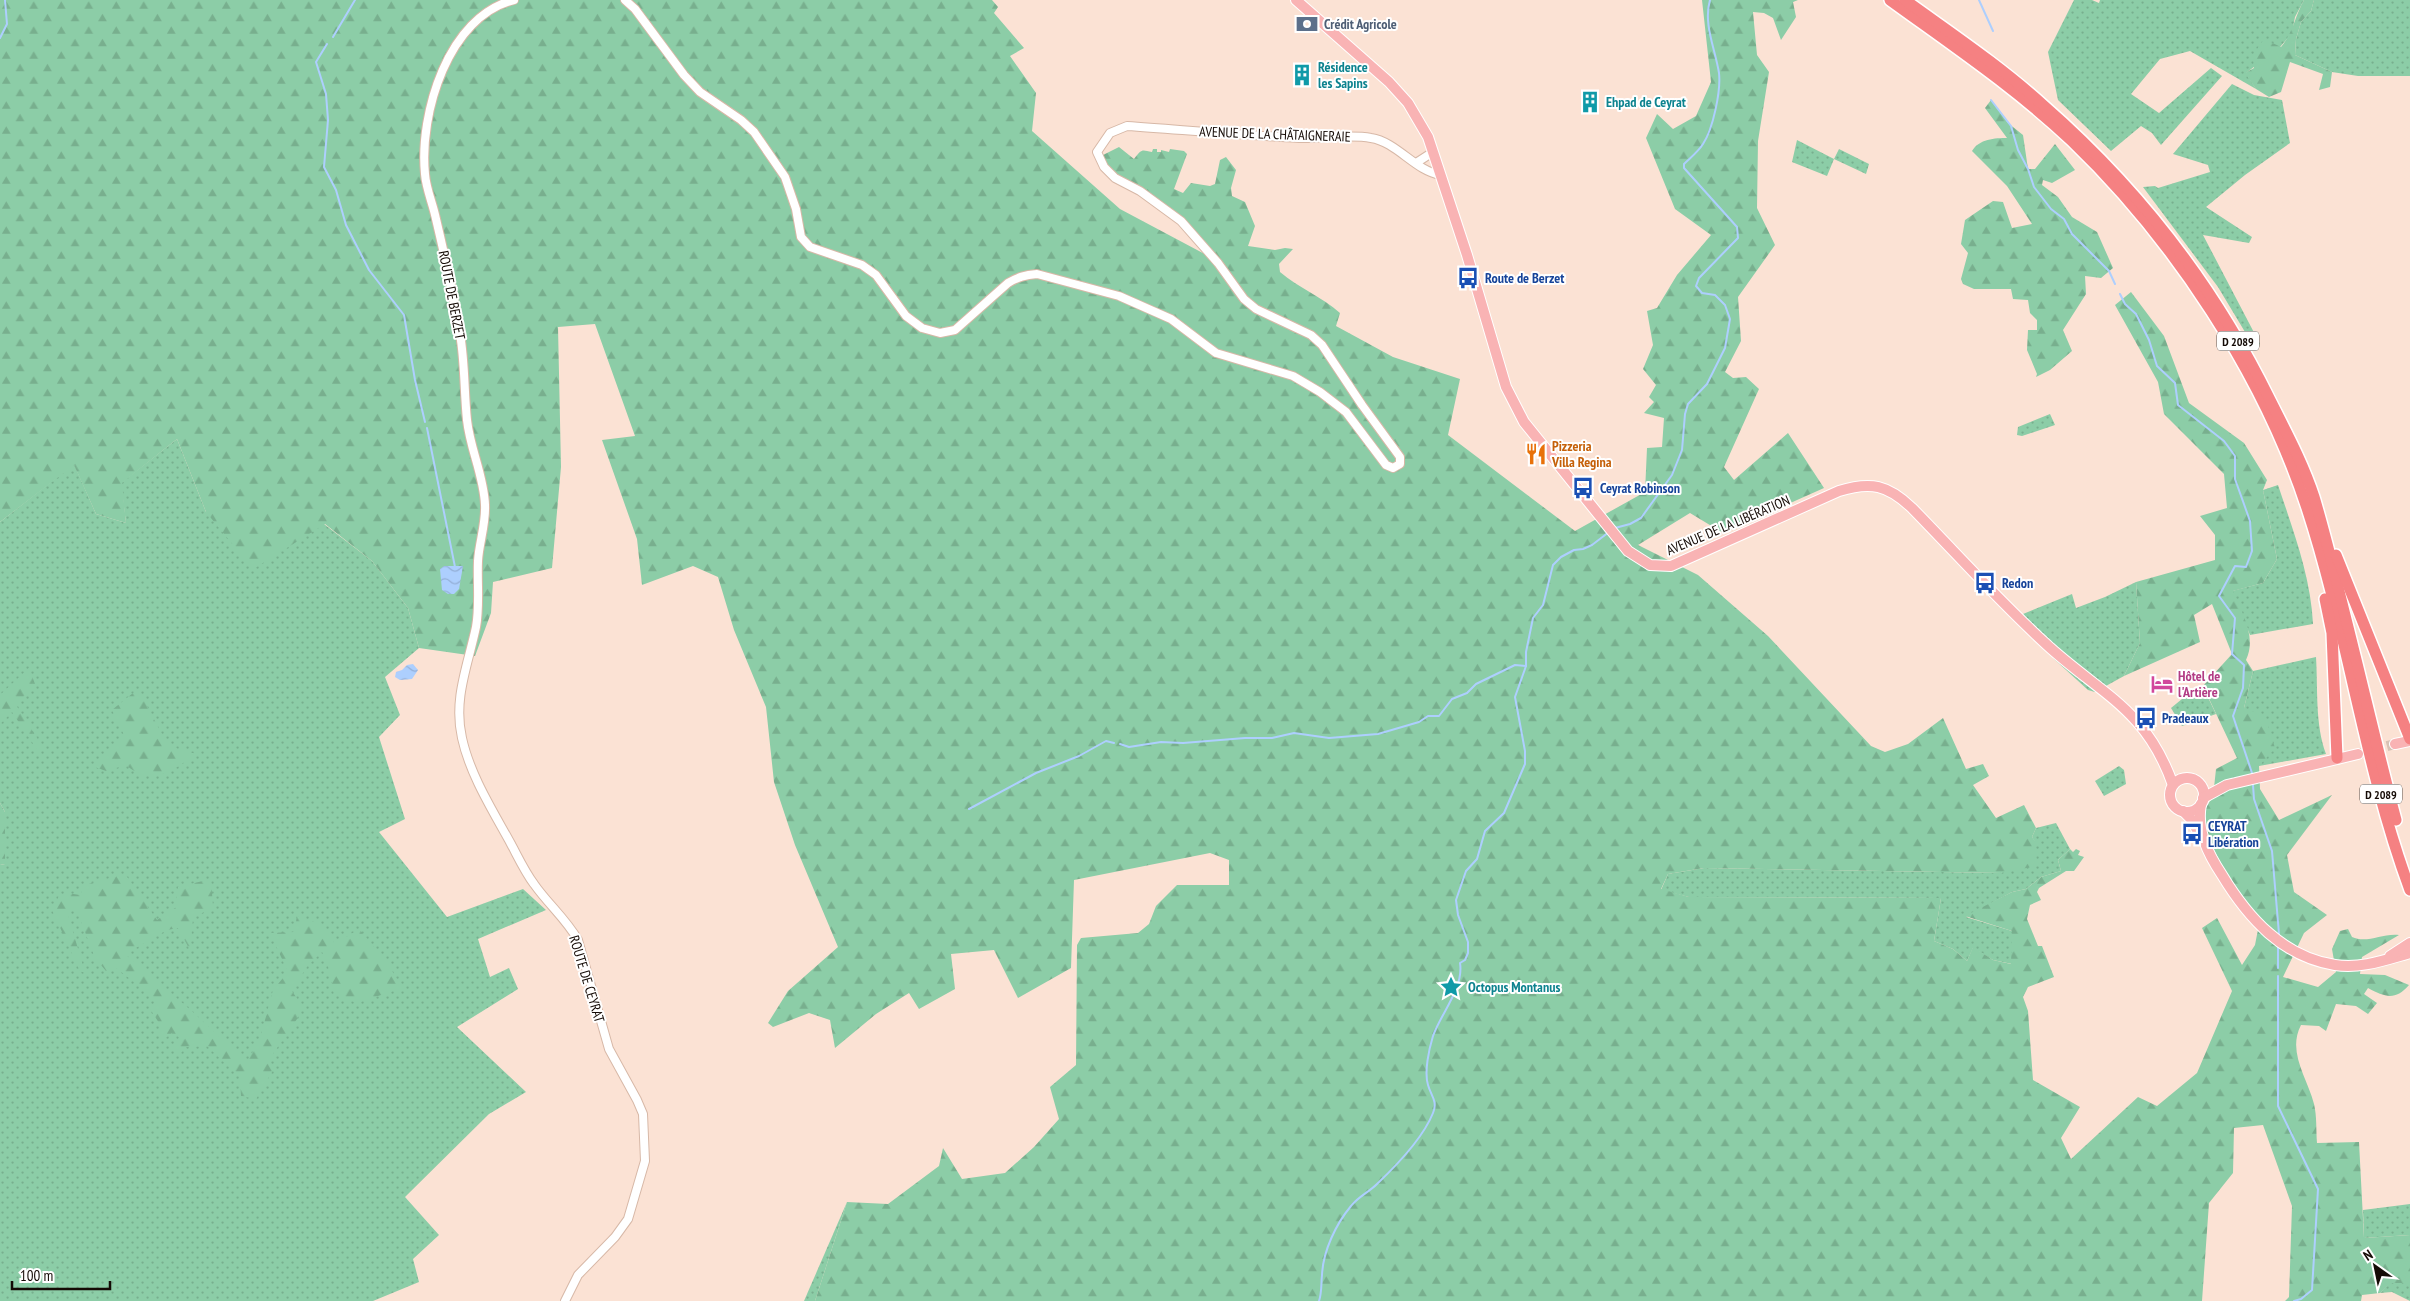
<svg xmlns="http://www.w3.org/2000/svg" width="2410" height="1301" viewBox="0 0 2410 1301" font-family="'PT Sans Narrow',sans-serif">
	<defs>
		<pattern id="grass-dots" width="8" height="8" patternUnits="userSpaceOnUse" patternTransform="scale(1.25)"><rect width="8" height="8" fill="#8ccda7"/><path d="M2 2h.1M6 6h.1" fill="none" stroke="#78af8e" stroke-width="1.8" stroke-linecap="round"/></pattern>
		<pattern id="forest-firs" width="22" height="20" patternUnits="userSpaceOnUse" patternTransform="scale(1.25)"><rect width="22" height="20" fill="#8ccda7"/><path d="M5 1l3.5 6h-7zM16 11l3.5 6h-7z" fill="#78af8e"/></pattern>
		<pattern id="water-waves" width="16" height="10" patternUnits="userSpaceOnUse" patternTransform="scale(1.25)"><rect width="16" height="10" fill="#adcffe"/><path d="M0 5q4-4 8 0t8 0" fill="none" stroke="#94b0d8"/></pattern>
	</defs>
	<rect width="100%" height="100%" fill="#fbe2d4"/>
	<g fill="url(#grass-dots)">
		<path d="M2074,0h18l7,3 1,-3h204l-9,17 -3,16 -12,14 -34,26 10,16 -66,-38 -30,8 -29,35 28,19 52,-45 11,8 -61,69 -9,-12 -11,-7 -30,25 -53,-51 -10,-48z"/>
		<path d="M2314,0h96v76h-52l-26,-4 -37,-17 1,-16 5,-17 10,-11z"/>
		<path d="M2232,84l22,11 28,5 8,43 -45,32 -39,32 46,30 -3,6 -46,-8 57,109 -6,3 -36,-60 -75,-100 12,-1 3,2 52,-16 -2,-7 -35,-11z"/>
		<path d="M1797,140l37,19 5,-10 30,15 -3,10 -32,-15 -7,17 -35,-14z"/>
		<path d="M2050,414l5,11 -33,11 -5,-1 1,-8z"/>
		<path d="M177,439l29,73 118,12 48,37 36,47 11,40 -34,29 15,38 -21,22 26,82 -26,13 68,85 76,-28 23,21 -68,29 12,38 19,-9 9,21 -61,38 69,65 -37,22 -84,83 34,38 -26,24 6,23 -46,19h-373v-436l5,-1v-52l-5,-9v-281l74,-58 22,50 30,9 -5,-40z"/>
		<path d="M2278,485c15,45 33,92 35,139l-63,11 -18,-44 31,-8 14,-24 -14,-69z"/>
		<path d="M2136,582l4,61 -16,33 -29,16 -7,-2 -34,-31 -31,-45 49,-20 4,14 29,-11z"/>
		<path d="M2316,657c2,32 -1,67 10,97l-67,12 -15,-58 9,-37z"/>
		<path d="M2204,689l12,25 -34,12 -11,-18 11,-9z"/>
		<path d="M2119,766l5,4 2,14 -22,12 -9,-15z"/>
		<path d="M2056,823l14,26 -12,11 3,11 -20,6 -15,12 -14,3 -46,25 46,14v33l-19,-4 -20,-12 -6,13 -14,-12 -19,-8 7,-43 -252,-1 -28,-7 7,-16 36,-6 297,5 34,-31 -3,-5 4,-9z"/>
		<path d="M847,1202l-32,99h-11z"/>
		<path d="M2410,1204v31l-46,3 -1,-28z"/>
		<path d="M2391,1282l19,1v18l-18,-9 -12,1z"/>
	</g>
	<g fill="url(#forest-firs)">
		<path d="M0,0h992l6,7 -4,6 30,35 -14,8 26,37 -4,38 88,78 94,50 -33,-38 -66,-43 -16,-21 20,-10 15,12c8,-11 8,-9 18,-7l1,-3h4v3h4v-2l8,2 1,-3 14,2 3,3 -13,35 9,4 8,-10 19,3 5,-2 5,-24 6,-3 10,13 -5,18 1,8 13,6 10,24 -7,20 27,4 10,-2 8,1 -14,15 1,8c19,16 42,25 60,41l-4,13 57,31 67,22 -12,56 127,96 70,-39 2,-44 15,-1 2,-29 -20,-5 10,-11 -5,-5 7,-12 -13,-16 10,-24 -6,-34 10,-3 20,-33 34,-40 -36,-26 -29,-71 11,-24 16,15 23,-13 15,-34 -9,-82h96l-5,2 3,15 -15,23 -8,-22 -9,-5 -11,-1 4,43 12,17 -11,69 -1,67 18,37 -37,52 3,44 -16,31 8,6 13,-1 13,12 -35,78 10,13 54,-47 36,55 -101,45 -33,-20 -52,32 60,30 70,61 103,110 14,6 23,-8 35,-26 23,51 17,-5 6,12 -16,9 23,33 28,-13 12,23 -4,9 3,4 2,25 -36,7 -297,-5 -36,6 -7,15 28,8 252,1 -7,43 19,8 14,12 6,-14 20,13 18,4 1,-33 -47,-15 47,-24 14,-3 15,-12 20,-6 -3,-11 12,-11 3,3 3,-3 4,2 -2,4 6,2 -10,14h-8l-27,17 -2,4 4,8 -11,5 -3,14 11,27h4l12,31 -26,10 -5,10 5,14 5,69 47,27 -19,31 10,21 67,-62 19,9 40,-33 35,-82 -30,-63 15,-10 25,47 13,-20 5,-26 -31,-41 -22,-41 -4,-26 10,-14 3,-28 21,-11 -34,-72 29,-32 -20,-50 -18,11 6,27 -76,34 16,-33 -4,-61 79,-22v-25l-15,-19 27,-8 -3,-34 -60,-60 -6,-32 -43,-77 16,-13 33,44 25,67 55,40 23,37 -4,10 14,69 -14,24 -30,8c9,22 24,46 13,69l7,11 -9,37 21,8 10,32 -16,18 1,23 19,31 53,-25 -45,60 7,37 33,23 -23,18 -21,44 35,10 18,-15 -4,-23 8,-18 8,-2 4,8c15,7 30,-4 47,-2l-37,22 -2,17 25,1 24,10c-14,16 -24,12 -41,3l-4,6 13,9 -9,11 -12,-8 -20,-2 -10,27 -7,-5 -18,-1c-14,27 6,52 13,79 3,12 2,27 3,39l42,-1 5,96 46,-3v48h-19l-11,10 -18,2 -1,6h-76l4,-4 3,-91 -29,-81 -29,3 -1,45 -24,30 -7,98h-1387l32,-99 41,2 51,-38 4,-18 19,31 43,-6 29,-26 25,-28 -9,-32 26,-22 1,-120 4,-7 57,-5 11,-9 7,-18 21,-21h52v-25l-19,-7 -136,27 -3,88 -53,30 -24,-48 -43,4 4,35 -36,20 -10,-16 -33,21 -41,34 -5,-28 -21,-7 -36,14 -5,-4 20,-32 50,-44 -43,-102 -21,-63 -8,-75 -32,-77 -16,-53 -25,-11 -51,19 -5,-46 -35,-99 33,-4 -40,-112 -37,3 3,140 -9,101 -59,14 -2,31 -16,43 -56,-8 -11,-40 -36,-47 -47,-37 -72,45 -47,-57 -29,-73 -55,44 4,40 -30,-9 -22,-49 -74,57z"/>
		<path d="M2304,0h10l-3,11 -10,11 -5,17 -1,16 37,17 -2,15 -11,3 4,-16 -33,-12 -9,30 -12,5 -13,-8 -11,-16 9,-5 -1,-13 11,-16 17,8c13,-16 13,-29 23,-47z"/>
		<path d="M1991,100l17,23 15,12 5,34h7l20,-25 20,26 -23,13 -9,-3 -1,5 16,12 14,20 25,15 16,36 -12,10 -16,-2 1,18 -23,36 9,21 -22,19 -14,7 1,-3 -10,-24 1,-20h9v-10l-7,-7 -2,-13 -15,-1 -2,-10h-37l-11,-5 -2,-5 7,-26 -7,-9 4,-24 28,-19 10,1 9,26 20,-4 -25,-38 -35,-35c7,-12 23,-13 35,-13l-22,-30z"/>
		<path d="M29,668l6,16 -19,21 26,41 -4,5 -26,-39 -12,12v-29z"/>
		<path d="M138,689l27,51 13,9 18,5c-24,17 -44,33 -70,11l-20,6 -11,-4 30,-30 -13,-27z"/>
		<path d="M0,803l5,9v52l-5,1z"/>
		<path d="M125,874l32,46 18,-12 3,-21 33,-8 2,28 -20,11 -3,32 -12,-22 -11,2 -42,24 69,59 53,50 14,-28 12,-45 15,-18 -18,-39 24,-1 3,-16 26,9 12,19 24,-15 29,35 14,24 -45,15 -23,-9 -7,-33 -5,-9 -14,13 -16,26 10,15 -5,13 -29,42 5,9 -17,29 -15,-3 -1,-19 -33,-31 -21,1 -7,8 -5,-5 5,-13 -7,-4 -12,9 1,-16 -9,-14 3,-14 -39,-30 -10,3 -11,-13 -20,-52 -8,5 18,62 -5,-2 -28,-61 7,-14 8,-3 13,2 5,-10z"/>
	</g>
	<g fill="url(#water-waves)">
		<path d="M444,566h19l-4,23 -5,5h-6l-6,-4 -2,-21z"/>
		<path d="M413,664l5,6 -6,9 -12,1 -5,-3 1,-5 6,-2 5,-5z"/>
	</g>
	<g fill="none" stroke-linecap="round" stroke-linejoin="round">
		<g stroke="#adcffe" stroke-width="2">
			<path d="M1979,0l14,31"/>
			<path d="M333,37l22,-37"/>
			<path d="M0,38l7,-14 -2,-24"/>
			<path d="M327,44l-11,18 10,32 2,26 -4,47 12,23 10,35 23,45 35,45 11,65 10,42"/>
			<path d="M1991,100l20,26 7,24 10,19 6,18 17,22 13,10 8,15 37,37 6,13"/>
			<path d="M2120,294l5,10 11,10 13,26 8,26 18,17 3,22 46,36 11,15v23l15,42 2,30 -6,16 -11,-1 -16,30 16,22 -3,36 12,11 -1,23 -10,28 19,57"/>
			<path d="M427,428l28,139"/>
			<path d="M1615,528l15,-4 11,-6 31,-43 10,-25 3,-36 3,-10 19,-20 18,-36 5,-29 -5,-14 -10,-10 -13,-2 -6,-7 3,-8 39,-40 -1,-11 -53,-59v-4c6,-6 14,-12 19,-20 10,-15 18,-53 16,-71 -4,-25 -16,-49 -9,-73"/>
			<path d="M1120,744l9,3 32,-5 22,1 62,-5h27l22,-5 35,5 49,-4 41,-12 9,-6h11l13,-17 15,-6 9,-9 39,-19 11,1"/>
			<path d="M2253,785l1,14 18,52 7,83"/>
			<path d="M969,809l67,-36 43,-17 27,-15 8,2"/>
			<path d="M2278,947v21"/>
			<path d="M2278,976v130l40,83 -6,101 -11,9 -7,2"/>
			<path d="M1319,1301c3,-9 2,-17 3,-26 1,-24 14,-51 29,-69 7,-9 18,-14 26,-22 20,-19 46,-46 56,-71 5,-12 -2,-17 -5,-28 -4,-13 1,-36 5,-49 8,-23 31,-48 27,-73l5,-3 3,-7v-11l-10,-27 -2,-15 10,-29 11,-12 8,-28 19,-18 21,-49v-13l-10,-54 11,-31v-14l7,-34 10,-13 10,-40 8,-8 13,-7 9,-1 9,-4 17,-13"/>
		</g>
		<path stroke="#d8c2b5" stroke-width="10" stroke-dasharray="10 5" stroke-linecap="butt" d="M2358,754l37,-10"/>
		<g stroke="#d7b8a7" stroke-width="10">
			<g id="minor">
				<path d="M514,0c-66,16 -95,114 -89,174 1,15 8,30 11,45 9,38 18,76 24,115 5,29 4,57 7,86 3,29 17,56 18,85 1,19 -6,38 -7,56 -1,22 2,45 -2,66 -8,38 -23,72 -14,111 8,37 31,73 49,106 7,13 14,28 23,40 14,20 32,35 44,56l31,109 28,51 6,14 2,47 -17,58 -13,18 -37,38 -13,26"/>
				<path d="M625,0l10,9 49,66 16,17 41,28 13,12 31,45 11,32 5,28 9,10 52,18 14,10 30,41 16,12 18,5 15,-3 53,-47c10,-6 17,-8 29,-9l82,22 52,23 45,34 77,23 27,16 26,20 40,53 7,3 7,-4v-7l-38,-52 -40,-60 -11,-10 -55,-26 -12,-10 -26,-36 -37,-42 -41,-30 -25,-13 -11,-11 -7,-15 13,-19 17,-7c57,4 114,9 172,12 22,1 50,-4 72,0 26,4 44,33 70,37"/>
				<path d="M1416,163l17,-11"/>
			</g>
		</g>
		<g stroke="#fff" stroke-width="12">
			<g id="major">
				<path d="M1296,0l93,82 19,21 20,34 39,118 39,132 18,35 104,129 22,14 21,1 168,-75c32,-10 49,-6 73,17 45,46 87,93 134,136 54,50 100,64 127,141"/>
				<path d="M2395,744l15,-3"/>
				<circle cx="2187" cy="795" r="17"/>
				<path d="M2203,798l24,-13 131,-31"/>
				<path d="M2201,804c-5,26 7,50 21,71 26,43 61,82 113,90 26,4 50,-5 75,-12"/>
				<path d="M2183,811l9,9 7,14"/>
				<path d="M2390,956l20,-13"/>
			</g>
		</g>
		<g stroke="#fff" stroke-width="14">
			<g id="highway">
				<path d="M1890,0c62,45 126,88 182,141 102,98 191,233 235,367 41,125 57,258 103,382"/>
				<path d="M1905,0c47,34 95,66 138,105 94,82 171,181 226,293 16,32 34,65 45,99 13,43 23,87 34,130 16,64 31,129 48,193"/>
				<path d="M2336,555l74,184"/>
				<path d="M2325,599l7,34 5,125"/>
			</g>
		</g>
		<use href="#minor" stroke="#fff" stroke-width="8"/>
		<use href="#major" stroke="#f9b3b4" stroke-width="10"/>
		<use href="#highway" stroke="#f58182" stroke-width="11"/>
	</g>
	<defs>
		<g id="bank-bare" transform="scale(1.725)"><path d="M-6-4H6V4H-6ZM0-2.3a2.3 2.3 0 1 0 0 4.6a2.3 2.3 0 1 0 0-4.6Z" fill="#5c6f8a" stroke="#fff" stroke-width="2.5" paint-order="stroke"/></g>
		<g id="building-bare" transform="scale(1.725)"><path d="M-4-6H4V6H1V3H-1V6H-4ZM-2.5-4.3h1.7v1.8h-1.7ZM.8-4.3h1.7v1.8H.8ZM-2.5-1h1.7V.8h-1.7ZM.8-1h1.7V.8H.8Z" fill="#0f9aa8" stroke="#fff" stroke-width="2.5" paint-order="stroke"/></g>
		<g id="bus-bare" transform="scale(1.725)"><path d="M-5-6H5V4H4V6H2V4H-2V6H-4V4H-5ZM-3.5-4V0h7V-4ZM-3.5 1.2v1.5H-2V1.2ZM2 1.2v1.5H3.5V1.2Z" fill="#1a4fb4" stroke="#fff" stroke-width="2.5" paint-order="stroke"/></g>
		<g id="restaurant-bare" transform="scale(1.725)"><path d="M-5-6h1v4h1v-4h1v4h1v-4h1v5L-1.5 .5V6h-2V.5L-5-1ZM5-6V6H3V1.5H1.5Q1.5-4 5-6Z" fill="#e8710a" stroke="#fff" stroke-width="2.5" paint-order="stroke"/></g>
		<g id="hotel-bare" transform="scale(1.725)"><path d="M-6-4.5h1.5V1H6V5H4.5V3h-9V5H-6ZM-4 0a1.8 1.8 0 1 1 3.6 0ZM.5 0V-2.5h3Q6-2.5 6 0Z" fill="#d1479c" stroke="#fff" stroke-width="2.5" paint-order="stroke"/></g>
		<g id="sight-bare" transform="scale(1.725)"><path d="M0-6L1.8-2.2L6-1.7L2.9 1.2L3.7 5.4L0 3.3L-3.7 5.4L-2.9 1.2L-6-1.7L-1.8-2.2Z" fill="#0f9aa8" stroke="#fff" stroke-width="2.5" paint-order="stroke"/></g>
	</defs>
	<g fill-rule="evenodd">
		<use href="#bank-bare" x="1307" y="24"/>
		<use href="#building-bare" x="1302" y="75"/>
		<use href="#building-bare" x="1590" y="102"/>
		<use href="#bus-bare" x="1468" y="278"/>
		<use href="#restaurant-bare" x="1536" y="454"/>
		<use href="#bus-bare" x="1583" y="488"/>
		<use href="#bus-bare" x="1985" y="583"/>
		<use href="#hotel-bare" x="2162" y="684"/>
		<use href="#bus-bare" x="2146" y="718"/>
		<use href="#bus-bare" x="2192" y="834"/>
		<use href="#sight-bare" x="1451" y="987"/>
	</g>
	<g text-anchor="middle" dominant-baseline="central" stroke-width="4" stroke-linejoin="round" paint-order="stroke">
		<g fill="#fff" stroke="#5a5450" stroke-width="1">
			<rect x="2217" y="331.5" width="42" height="19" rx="4"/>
			<rect x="2360" y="784.5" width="42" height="19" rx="4"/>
		</g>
		<g font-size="12" font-weight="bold" fill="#140a05">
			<text x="2238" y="341">D 2089</text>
			<text x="2381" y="794">D 2089</text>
		</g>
		<g font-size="14" font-weight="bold" fill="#4e5e75" stroke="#fff" text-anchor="start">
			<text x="1324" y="24">Crédit Agricole</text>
		</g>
		<g font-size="14" font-weight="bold" fill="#0d838f" stroke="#fff" text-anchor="start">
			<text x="1318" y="67">Résidence<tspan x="1318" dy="16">les Sapins</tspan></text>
			<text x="1606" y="102">Ehpad de Ceyrat</text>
			<text x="1468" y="987">Octopus Montanus</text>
		</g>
		<g font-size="14" fill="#140a05" stroke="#fff">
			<text transform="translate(1275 134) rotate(2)">AVENUE DE LA CHÂTAIGNERAIE</text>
			<text transform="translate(452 295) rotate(79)">ROUTE DE BERZET</text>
			<text transform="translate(1728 525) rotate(-23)">AVENUE DE LA LIBÉRATION</text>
			<text transform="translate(587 979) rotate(73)">ROUTE DE CEYRAT</text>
		</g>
		<g font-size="14" font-weight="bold" fill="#164399" stroke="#fff" text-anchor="start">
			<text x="1485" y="278">Route de Berzet</text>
			<text x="1600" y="488">Ceyrat Robinson</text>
			<text x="2002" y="583">Redon</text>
			<text x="2162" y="718">Pradeaux</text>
			<text x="2208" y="826">CEYRAT<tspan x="2208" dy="16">Libération</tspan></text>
		</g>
		<g font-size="14" font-weight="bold" fill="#c56008" stroke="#fff" text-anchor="start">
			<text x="1552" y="446">Pizzeria<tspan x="1552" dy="16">Villa Regina</tspan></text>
		</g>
		<g font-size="14" font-weight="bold" fill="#b23c85" stroke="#fff" text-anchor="start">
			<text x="2178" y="676">Hôtel de<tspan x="2178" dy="16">l'Artière</tspan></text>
		</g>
	</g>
	<g transform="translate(2375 1266) rotate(327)" stroke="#ffffff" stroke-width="4" paint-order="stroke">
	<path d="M0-4L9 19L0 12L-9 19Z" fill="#140a05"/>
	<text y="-8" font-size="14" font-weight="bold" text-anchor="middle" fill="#140a05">N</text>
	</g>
	<path d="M12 1281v8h98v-8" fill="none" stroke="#140a05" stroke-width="2.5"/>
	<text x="20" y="1281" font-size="15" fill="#140a05" stroke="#ffffff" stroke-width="4" paint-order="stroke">100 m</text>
</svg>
